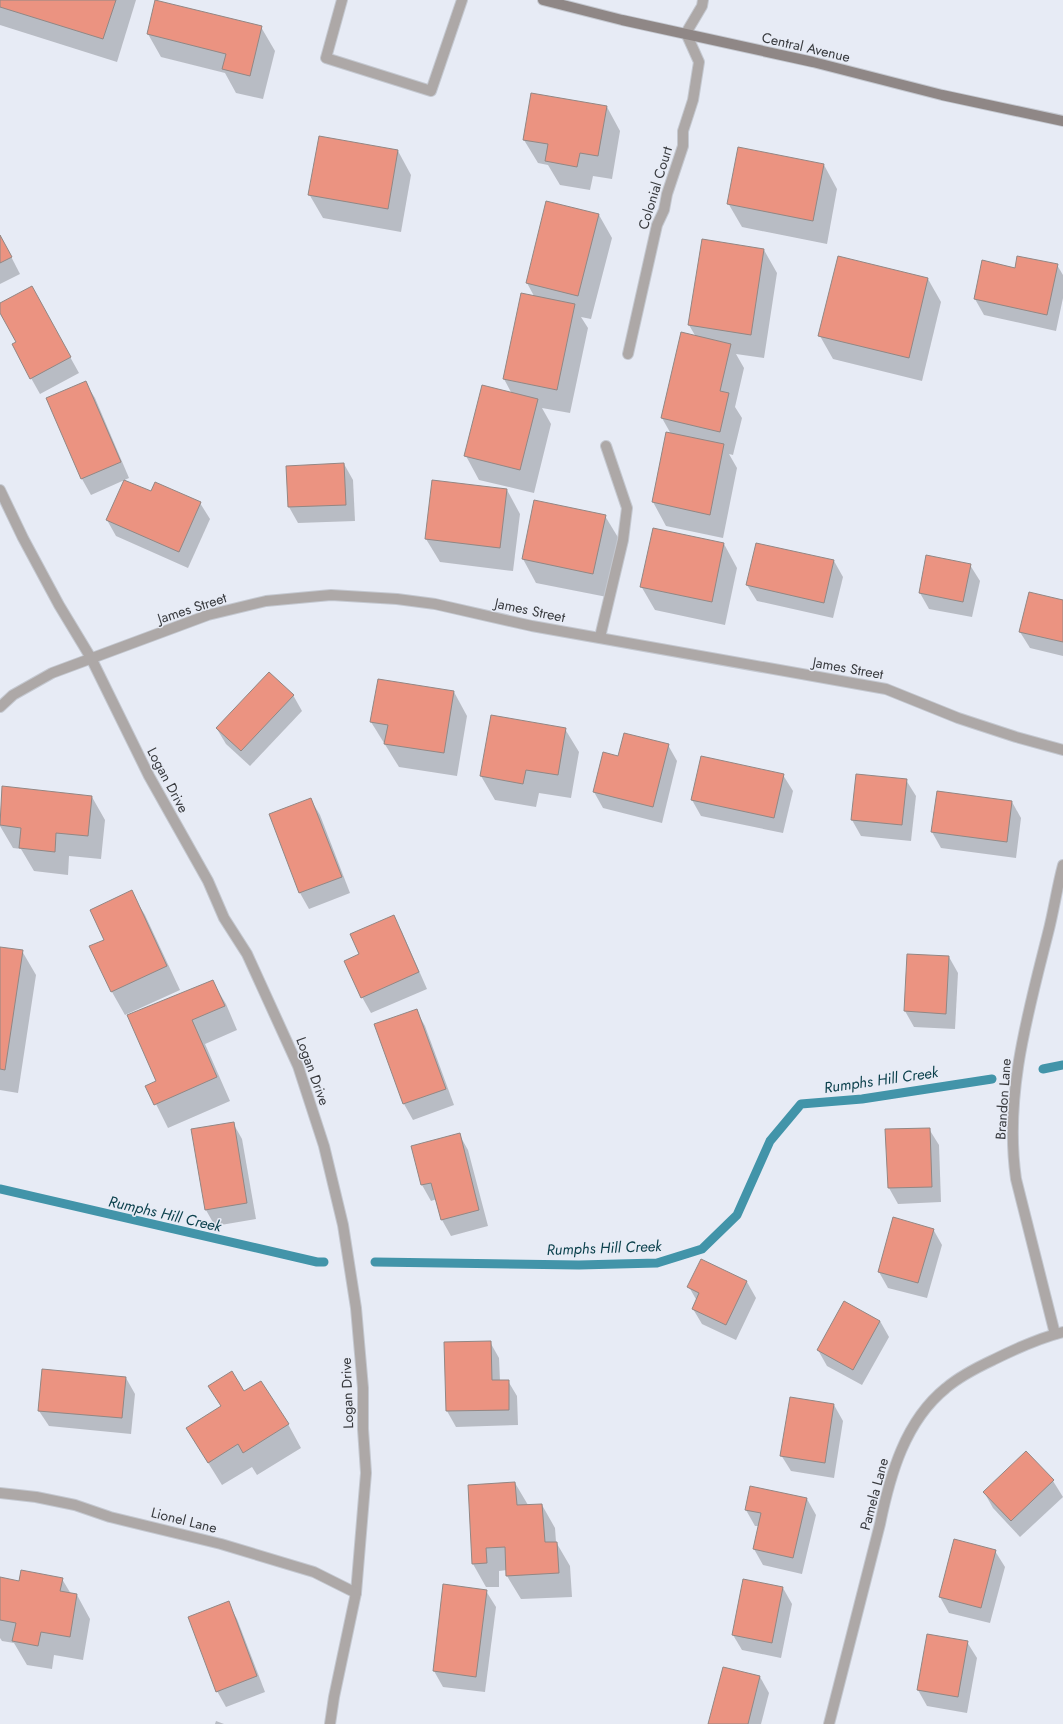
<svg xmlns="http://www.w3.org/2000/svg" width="1063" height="1724" viewBox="0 0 1063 1724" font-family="Jost,sans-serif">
	<rect width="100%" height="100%" fill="#e7ebf5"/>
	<g fill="#0003">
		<path d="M0,0h136l-19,62 -117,-37z"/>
		<path d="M261,27l14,24 -12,48 -27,-6 -11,-20 -64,-16 -13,-23z"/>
		<path d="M607,107l13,24 -8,48 -19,-3 -3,14 -30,-5 -12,-20 -10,-2 -14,-23z"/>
		<path d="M398,151l13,24 -10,57 -78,-14 -14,-24z"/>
		<path d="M824,165l13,24 -10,55 -85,-17 -14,-24z"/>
		<path d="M599,215l13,23 -21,81 -10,-2 7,11 -18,85 -28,-5 9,16 -17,69 -55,-13 -13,-24 46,-62 -8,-15 30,-83 -7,-13z"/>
		<path d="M0,235l20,39 -20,10z"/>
		<path d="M764,250l13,23 -13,85 -28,-4 8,14 -9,39 7,11 -9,37 -4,-1 8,14 -14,70 -57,-12 -13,-24 14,-69 4,1 -9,-16 20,-84 14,3 -7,-12z"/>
		<path d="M1057,265l6,10v23l-7,33 -72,-16 -9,-16 41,-30z"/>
		<path d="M928,279l13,23 -19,79 -89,-22 -13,-23z"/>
		<path d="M40,303l39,70 -39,21 -9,-16 -14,-36 -17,-31v-7z"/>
		<path d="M85,382l10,16 34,80 -38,17 -9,-16 -35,-80z"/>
		<path d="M344,464l9,16 2,41 -57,2 -9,-16z"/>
		<path d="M507,490l13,24 -7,57 -73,-9 -14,-23z"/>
		<path d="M152,493l48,10 10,16 -22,49 -72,-32 -9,-16z"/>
		<path d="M535,501l70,15 14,23 -12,58 -71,-14 -13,-24z"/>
		<path d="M724,544l13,24 -12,57 -70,-15 -14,-24z"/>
		<path d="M834,561l9,16 -10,41 -76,-17 -10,-16z"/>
		<path d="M970,565l10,16 -8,36 -43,-8 -9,-16z"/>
		<path d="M1063,601v55l-33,-8 -10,-16z"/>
		<path d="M454,692l13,24 -10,60 -58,-9 -28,-45z"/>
		<path d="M293,695l9,16 -52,55 -24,-22 -9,-15z"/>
		<path d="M565,729l14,23 -8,46 -32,-5 -3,14 -41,-7 -14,-24z"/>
		<path d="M668,745l9,16 -15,62 -59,-15 -9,-16 25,-35z"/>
		<path d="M783,775l10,16 -10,42 -82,-17 -9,-16z"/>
		<path d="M906,780l10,16 -5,45 -50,-5 -9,-16z"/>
		<path d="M3,787l89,10 13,23 -4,39 -32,-3 -1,19 -34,-4 -13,-22 -8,-1 -13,-22z"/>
		<path d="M311,800l9,15 30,78 -41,16 -9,-16 -30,-78z"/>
		<path d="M1012,802l9,16 -5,40 -75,-10 -9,-16z"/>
		<path d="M131,892l14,23 35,75 -55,25 -13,-23 -21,-45 14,-7z"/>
		<path d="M393,916l9,16 25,57 -56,24 -9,-16z"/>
		<path d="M0,948l22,3 14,24 -18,118 -18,-3z"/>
		<path d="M949,957l9,16 -3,56 -41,-2 -9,-16z"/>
		<path d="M212,981l14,23 11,26 -32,14 25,57 -62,27 -21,-42 11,-5 -29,-65z"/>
		<path d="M416,1010l9,16 29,79 -41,15 -9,-16 -29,-79z"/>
		<path d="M233,1123l9,16 14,80 -41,7 -9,-16 -13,-80z"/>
		<path d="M929,1129l10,16 2,57 -43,2 -9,-16 -3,-58z"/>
		<path d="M459,1134l9,16 20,76 -37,10 -9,-16 -5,-21 -6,2 -9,-16 -10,-39z"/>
		<path d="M933,1229l9,16 -15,53 -39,-10 -9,-16z"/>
		<path d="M701,1261l46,21 9,16 -20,42 -34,-16 -9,-15 4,-8 -8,-14z"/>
		<path d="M880,1321l9,16 -27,48 -35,-19 -9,-16z"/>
		<path d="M490,1342l9,16 1,23h8l9,15 1,29 -62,2 -9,-16z"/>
		<path d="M126,1378l9,16 -4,40 -82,-8 -10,-15z"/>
		<path d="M244,1392l44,32 13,24 -44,27 -5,-8 -30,18 -35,-56z"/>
		<path d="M834,1405l9,16 -9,57 -43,-7 -10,-16z"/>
		<path d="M1026,1452l27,29 10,16 -43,40 -27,-29 -9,-16z"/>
		<path d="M515,1483l13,22h14l13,23 1,14 14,24 2,31 -51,2 -14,-23v-6l-8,1v16h-13l-13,-23z"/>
		<path d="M751,1487l56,12 9,16 -14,59 -39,-9 -9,-16 5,-23h-4l-9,-16z"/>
		<path d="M995,1551l10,16 -15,56 -41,-10 -9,-16z"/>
		<path d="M0,1578l20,4 42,-3 9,15 6,1 13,24 -7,41 -29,-5 -2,14 -25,-4 -13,-22 -12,-2 -2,-3z"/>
		<path d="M444,1585l42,6 10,16 -11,85 -42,-5 -9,-16z"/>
		<path d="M783,1588l9,16 -11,54 -39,-8 -9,-15z"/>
		<path d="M228,1603l9,16 28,73 -39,15 -9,-16z"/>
		<path d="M967,1642l10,16 -10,55 -40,-7 -9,-16z"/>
		<path d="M724,1668l36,9 9,16 -8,31h-52z"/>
		<path d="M216,1721l8,3h-9z"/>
	</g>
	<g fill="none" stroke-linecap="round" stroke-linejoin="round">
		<g stroke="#4294a9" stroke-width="9">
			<path d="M1043,1069l20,-4"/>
			<path d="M0,1189l317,73h7"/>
			<path d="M375,1262l204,3 78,-2 45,-14 35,-34 33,-74 31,-37 61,-5 130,-20"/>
		</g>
	</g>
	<g fill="#eb9381" stroke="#928784">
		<path d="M0,0h116l-13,39 -103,-32z"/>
		<path d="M155,0l107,26 -12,50 -28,-7 4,-15 -79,-20z"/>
		<path d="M531,93l76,13 -9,50 -18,-3 -3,14 -32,-6 3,-17 -25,-4z"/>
		<path d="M319,136l79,14 -10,59 -80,-14z"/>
		<path d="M738,147l86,17 -11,57 -86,-17z"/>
		<path d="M546,201l53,13 -21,82 -52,-13z"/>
		<path d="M0,235l12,22 -12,6z"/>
		<path d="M702,239l62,10 -13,86 -63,-10z"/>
		<path d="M838,256l90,22 -19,80 -91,-22z"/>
		<path d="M1017,256l41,8 -11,51 -73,-16 8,-39 33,8z"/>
		<path d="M32,286l39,71 -41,22 -18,-35 4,-2 -16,-29v-10z"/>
		<path d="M521,293l54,11 -18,86 -54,-11z"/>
		<path d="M681,332l50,12 -11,47 9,2 -9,39 -59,-14z"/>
		<path d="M86,381l35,81 -40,17 -35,-81z"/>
		<path d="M482,385l56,14 -18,71 -56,-14z"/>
		<path d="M666,432l58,12 -14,71 -58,-13z"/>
		<path d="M344,463l2,42 -58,2 -2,-41z"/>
		<path d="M124,480l27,11 4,-9 46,20 -22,50 -73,-32z"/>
		<path d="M432,480l75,9 -7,59 -75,-9z"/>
		<path d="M534,500l72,15 -13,59 -71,-15z"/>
		<path d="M653,528l71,15 -12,59 -72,-15z"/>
		<path d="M756,543l78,17 -10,43 -78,-18z"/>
		<path d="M926,555l45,9 -8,38 -44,-9z"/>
		<path d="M1029,592l34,8v42l-44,-10z"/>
		<path d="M269,672l25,23 -53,56 -25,-23z"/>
		<path d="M378,679l76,12 -10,62 -60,-9 4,-19 -18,-3z"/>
		<path d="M491,715l75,13 -8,47 -32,-5 -3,14 -43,-8z"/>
		<path d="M624,733l45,11 -16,63 -60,-15 10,-40 15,4z"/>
		<path d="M701,756l83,18 -10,44 -83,-18z"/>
		<path d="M856,774l51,5 -5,46 -51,-5z"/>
		<path d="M2,786l90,10 -4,40 -32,-3 -1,19 -36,-4 2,-20 -21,-3z"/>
		<path d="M937,791l75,10 -5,41 -76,-10z"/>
		<path d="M311,798l31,79 -43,16 -30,-79z"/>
		<path d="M132,890l35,76 -56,26 -22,-46 15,-6 -14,-30z"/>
		<path d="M394,915l25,57 -58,26 -17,-37 15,-7 -9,-20z"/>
		<path d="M0,947l23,3 -18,120 -5,-1z"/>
		<path d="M907,954l42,2 -3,58 -42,-3z"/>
		<path d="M213,980l12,26 -33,14 25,57 -63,28 -9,-19 11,-5 -29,-66z"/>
		<path d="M417,1009l29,80 -43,15 -29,-80z"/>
		<path d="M234,1122l13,81 -42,7 -14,-81z"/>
		<path d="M930,1128l2,59 -44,1 -3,-59z"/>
		<path d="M460,1133l19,77 -38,10 -10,-37 -10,2 -10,-39z"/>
		<path d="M893,1217l41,12 -16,54 -40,-11z"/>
		<path d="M701,1259l46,22 -21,44 -34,-16 7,-16 -12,-6z"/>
		<path d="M844,1301l36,20 -27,49 -36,-20z"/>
		<path d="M491,1341l1,39h17v30l-63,1 -2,-69z"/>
		<path d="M42,1369l84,8 -4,41 -84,-7z"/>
		<path d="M232,1371l12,20 17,-10 28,43 -46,29 -5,-9 -30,19 -22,-35 35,-22 -13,-20z"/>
		<path d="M790,1397l44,7 -9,59 -45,-7z"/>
		<path d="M1026,1451l28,29 -43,41 -28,-29z"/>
		<path d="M515,1482l2,23 25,-1 3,38h12l2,31 -53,3 -1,-29 -19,1 1,15 -15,1 -4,-79z"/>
		<path d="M750,1486l57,12 -14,60 -40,-9 8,-36 -16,-3z"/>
		<path d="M954,1539l42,11 -15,58 -42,-11z"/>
		<path d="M21,1570l42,8 -3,13 17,3 -7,43 -29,-5 -3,14 -26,-5 4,-18 -16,-3v-43l19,4z"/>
		<path d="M743,1579l40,8 -11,56 -40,-8z"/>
		<path d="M443,1584l44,6 -11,87 -43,-6z"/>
		<path d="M229,1601l28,75 -41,16 -28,-75z"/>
		<path d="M927,1634l41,7 -10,56 -41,-7z"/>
		<path d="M723,1667l37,9 -12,48h-40z"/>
	</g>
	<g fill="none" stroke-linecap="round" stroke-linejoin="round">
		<g stroke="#c4c8d0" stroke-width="12">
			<g id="lane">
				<path d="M342,0l-16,58 105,33 31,-91"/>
				<path d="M686,33l16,-27 1,-6"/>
				<path d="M600,637l23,-97 4,-32 -21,-62"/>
			</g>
		</g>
		<g stroke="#c4c8d0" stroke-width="12">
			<g id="street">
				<path d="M628,354l29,-129 7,-15 3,-16 16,-48v-15l10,-31 6,-38 -13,-29"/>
				<path d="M0,490l23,48 36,67 32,53 58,118 59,105 16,37 23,36 51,112 26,80 19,79 13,83 7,80v41l3,44 -10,120 -22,104 -4,27"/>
				<path d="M0,707l13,-12 39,-22 156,-58 58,-14 65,-6 66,4 38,5 97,22 354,63 72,29 58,19 47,13"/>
				<path d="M1055,1334l-39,-155c-12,-84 12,-166 32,-246 6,-23 9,-46 15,-68"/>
				<path d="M0,1493l36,4 39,8 35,12 111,27 93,28 42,21"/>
				<path d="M829,1724l51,-200c10,-49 25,-103 66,-136 14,-12 30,-20 47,-28 22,-11 46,-22 70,-28"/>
			</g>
		</g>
		<g stroke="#c4c8d0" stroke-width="12">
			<path id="secondary" d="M543,0l79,20 191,42 129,33 121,26"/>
		</g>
		<use href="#lane" stroke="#ada8a7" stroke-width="10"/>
		<use href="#street" stroke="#ada8a7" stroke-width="10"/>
		<use href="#secondary" stroke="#8f8786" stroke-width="10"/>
	</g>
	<g text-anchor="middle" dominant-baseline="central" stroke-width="3" stroke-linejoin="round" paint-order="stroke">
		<g font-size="14" fill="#383a3e" stroke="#e7ebf5">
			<text transform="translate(806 47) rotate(13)">Central Avenue</text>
			<text transform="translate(655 188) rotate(-73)">Colonial Court</text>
			<text transform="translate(192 608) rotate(-18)">James Street</text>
			<text transform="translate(530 610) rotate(12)">James Street</text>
			<text transform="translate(848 668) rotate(10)">James Street</text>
			<text transform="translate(168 780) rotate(62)">Logan Drive</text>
			<text transform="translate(313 1071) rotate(70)">Logan Drive</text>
			<text transform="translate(1003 1099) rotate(-86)">Brandon Lane</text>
			<text transform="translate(347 1393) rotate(-92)">Logan Drive</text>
			<text transform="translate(874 1494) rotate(-75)">Pamela Lane</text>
			<text transform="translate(184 1520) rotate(14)">Lionel Lane</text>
		</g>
		<g font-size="15" font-style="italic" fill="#0b404c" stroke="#e7ebf5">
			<text transform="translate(881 1080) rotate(-8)">Rumphs Hill Creek</text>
			<text transform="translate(165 1214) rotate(13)">Rumphs Hill Creek</text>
			<text transform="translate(604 1248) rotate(-2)">Rumphs Hill Creek</text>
		</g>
	</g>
</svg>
